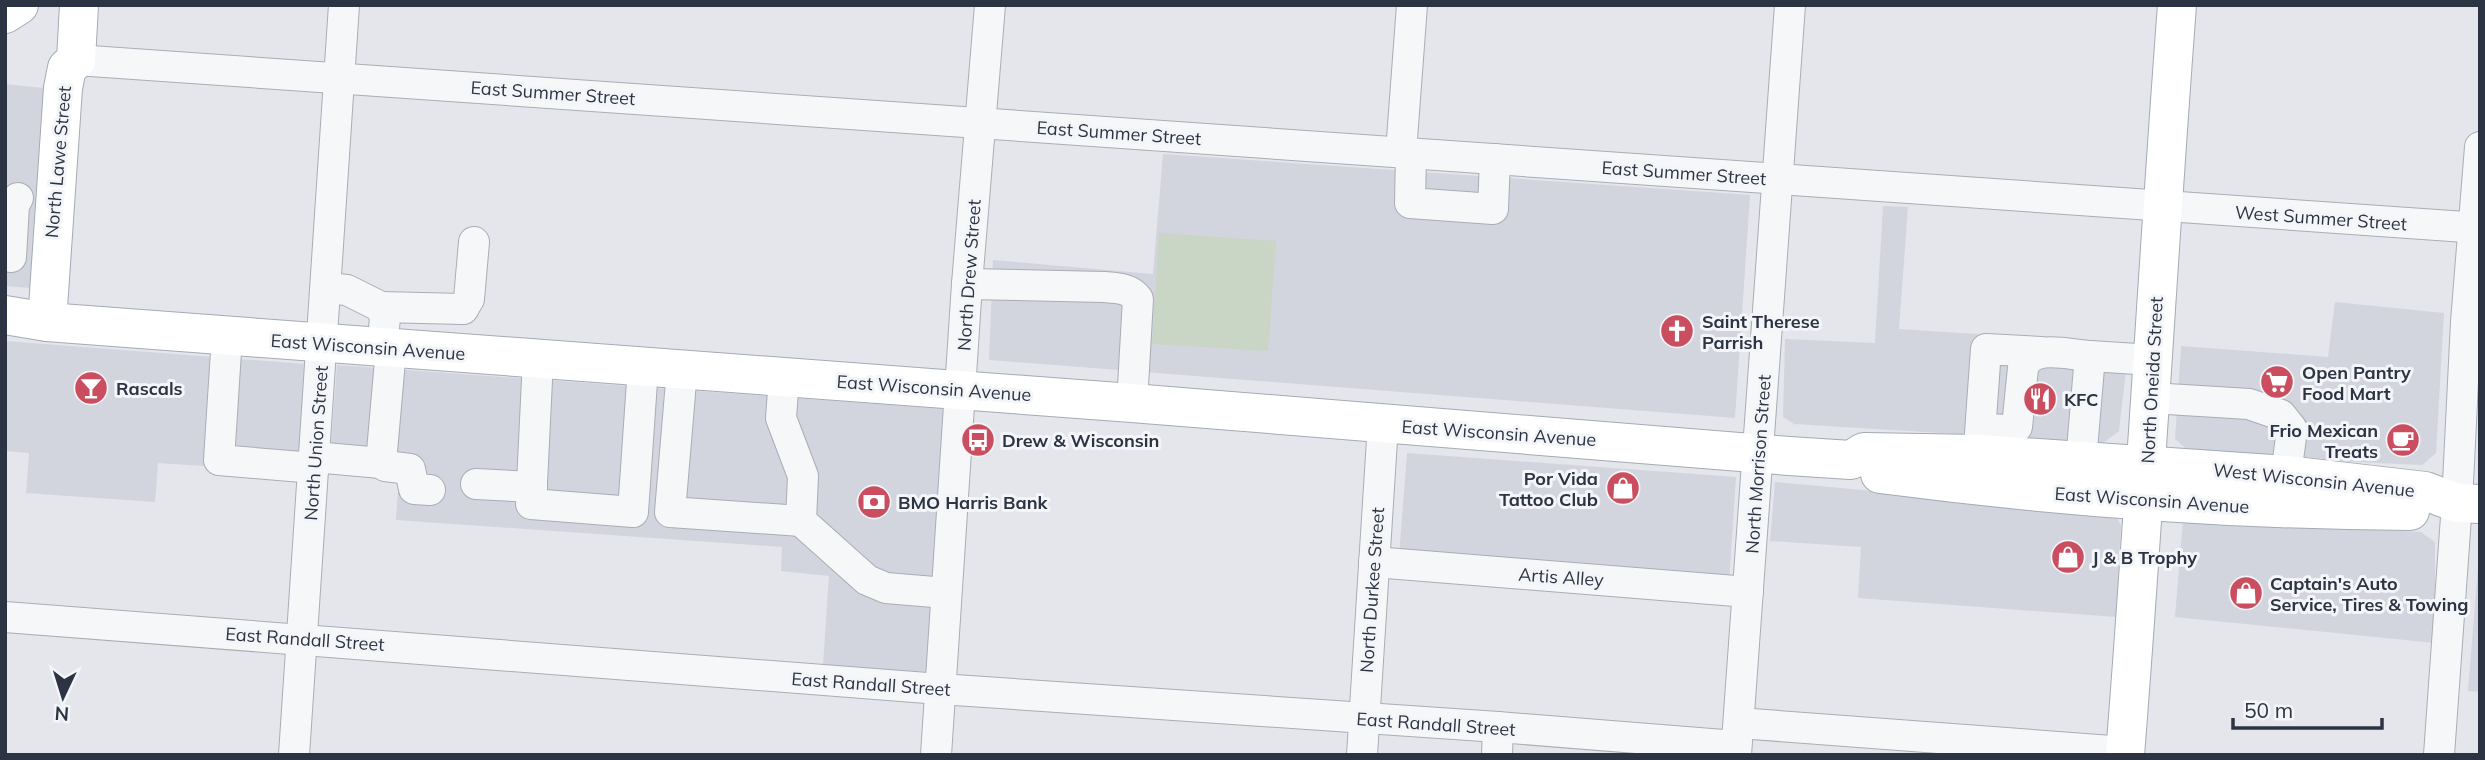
<svg xmlns="http://www.w3.org/2000/svg" width="2485" height="760" viewBox="0 0 2485 760" font-family="Mulish,sans-serif">
	<rect width="100%" height="100%" fill="#e4e6eb"/>
	<g fill="#d2d5dd">
		<path d="M5,84l39,4 -14,200 -25,-2z"/>
		<path d="M1163,154l587,41 -15,223 -746,-58 4,-100 160,14z"/>
		<path d="M1883,206l25,1 -9,122 230,15 -10,87 -16,12 -309,-19 -11,-7 2,-78 90,4z"/>
		<path d="M2335,302l109,11 -8,140 -14,12 -229,-10 -18,-16 6,-93 147,11z"/>
		<path d="M5,341l301,23 -7,108 -141,-9 -3,39 -129,-9 3,-40 -24,-2z"/>
		<path d="M337,365l609,44 -19,263 -104,-7 6,-89 -48,-5 1,-24 -386,-27 3,-44 -70,-5z"/>
		<path d="M1407,453l329,24 -7,106 -330,-26z"/>
		<path d="M1775,482l338,31 8,12 -5,92 -258,-19 3,-51 -91,-6z"/>
		<path d="M2183,520l238,12 14,10v101l-260,-26z"/>
		<path d="M2480,542v150l-12,-1z"/>
	</g>
	<path fill="#c9d5c5" d="M1159,233l117,8 -8,110 -116,-7z"/>
	<g fill="none" stroke-linecap="round" stroke-linejoin="round">
		<g stroke="#a9adb5" stroke-width="32">
			<g id="minor">
				<path d="M76,60c801,56 1602,114 2404,168"/>
				<path d="M1401,152l11,-147"/>
				<path d="M1411,153l-1,50 83,6 2,-50"/>
				<path d="M11,257l3,-52 4,-7"/>
				<path d="M967,284l137,3c12,1 26,1 34,12l-6,104"/>
				<path d="M326,288l21,2 34,17 4,11 -3,30"/>
				<path d="M381,307l82,2"/>
				<path d="M463,309l6,-10 5,-57"/>
				<path d="M227,336l-8,124 95,8"/>
				<path d="M538,359l-7,145 102,8 10,-145"/>
				<path d="M682,370l-12,142 131,9"/>
				<path d="M784,377l-3,41 22,58 -2,45 66,59 19,8 60,5"/>
				<path d="M2151,398l98,6 32,11 11,14 -6,46"/>
				<path d="M1981,429l26,1 10,-3 6,-59c8,-25 46,-13 67,-12"/>
				<path d="M314,457l67,6 10,-114"/>
				<path d="M2081,461l9,-105 63,4"/>
				<path d="M381,463l4,3 25,3 4,20 16,1"/>
				<path d="M1977,475l9,-126 55,3"/>
				<path d="M476,484l56,3"/>
				<path d="M1374,562l374,30"/>
				<path d="M5,617l935,72 558,38 238,19"/>
				<path d="M1739,723l386,29"/>
				<path d="M294,755l50,-750"/>
				<path d="M936,755l31,-471 23,-279"/>
				<path d="M1362,755l21,-331"/>
				<path d="M1497,755l1,-28"/>
				<path d="M1736,755l54,-750"/>
				<path d="M2439,755l18,-252 9,-181 14,-175"/>
			</g>
		</g>
		<g stroke="#a3abb6" stroke-width="40">
			<g id="major">
				<path d="M5,14l14,-9"/>
				<path d="M5,315l42,7 1085,81 657,53 62,4 13,-8 115,2 307,21 139,16 32,12 23,1"/>
				<path d="M47,322l16,-234 4,-20 9,-8 3,-55"/>
				<path d="M1880,474c176,23 353,36 530,37"/>
				<path d="M2125,755c20,-250 33,-500 52,-750"/>
			</g>
		</g>
		<use href="#minor" stroke="#f6f7f9" stroke-width="30"/>
		<use href="#major" stroke="#fff" stroke-width="38"/>
	</g>
	<defs>
		<g id="church-disc" transform="scale(1.75)"><circle r="9.5" fill="#ca4e5f" stroke="#f3f5f8"/><path d="M-1.2-6h2.4v3.5h3.3v2.4h-3.3V6h-2.4V-.1h-3.3v-2.4h3.3Z" fill="#fff"/></g>
		<g id="supermarket-disc" transform="scale(1.75)"><circle r="9.5" fill="#ca4e5f" stroke="#f3f5f8"/><path d="M-6-5.5h2.5l.6 2H6L4.5 2H-2.5L-4.4-4H-6ZM-1.5 3.2a1.3 1.3 0 1 0 .1 0ZM3 3.2a1.3 1.3 0 1 0 .1 0Z" fill="#fff"/></g>
		<g id="bar-disc" transform="scale(1.75)"><circle r="9.5" fill="#ca4e5f" stroke="#f3f5f8"/><path d="M-6-5H6L.8 .8V4.5H3.5V6h-7V4.5H-.8V.8Z" fill="#fff"/></g>
		<g id="restaurant-disc" transform="scale(1.75)"><circle r="9.5" fill="#ca4e5f" stroke="#f3f5f8"/><path d="M-5-6h1v4h1v-4h1v4h1v-4h1v5L-1.5 .5V6h-2V.5L-5-1ZM5-6V6H3V1.5H1.5Q1.5-4 5-6Z" fill="#fff"/></g>
		<g id="bus-disc" transform="scale(1.75)"><circle r="9.5" fill="#ca4e5f" stroke="#f3f5f8"/><path d="M-5-6H5V4H4V6H2V4H-2V6H-4V4H-5ZM-3.5-4V0h7V-4ZM-3.5 1.2v1.5H-2V1.2ZM2 1.2v1.5H3.5V1.2Z" fill="#fff"/></g>
		<g id="cafe-disc" transform="scale(1.75)"><circle r="9.5" fill="#ca4e5f" stroke="#f3f5f8"/><path d="M-5.5-4.5H6V0H3Q3 3.5 0 3.5H-2.5Q-5.5 3.5-5.5 0ZM3-3.2v2h1.7v-2ZM-6 4.5H4V6H-6Z" fill="#fff"/></g>
		<g id="shop-disc" transform="scale(1.75)"><circle r="9.5" fill="#ca4e5f" stroke="#f3f5f8"/><path d="M-5-2.5h2.3a2.7 3.5 0 0 1 5.4 0H5L5.5 6h-11ZM-1.5-2.5h3a1.5 2.3 0 0 0-3 0Z" fill="#fff"/></g>
		<g id="bank-disc" transform="scale(1.75)"><circle r="9.5" fill="#ca4e5f" stroke="#f3f5f8"/><path d="M-6-4H6V4H-6ZM0-2.3a2.3 2.3 0 1 0 0 4.6a2.3 2.3 0 1 0 0-4.6Z" fill="#fff"/></g>
	</defs>
	<g fill-rule="evenodd">
		<use href="#church-disc" x="1677" y="331"/>
		<use href="#supermarket-disc" x="2277" y="382"/>
		<use href="#bar-disc" x="91" y="388"/>
		<use href="#restaurant-disc" x="2040" y="399"/>
		<use href="#bus-disc" x="978" y="440"/>
		<use href="#cafe-disc" x="2403" y="440"/>
		<use href="#shop-disc" x="1623" y="488"/>
		<use href="#bank-disc" x="874" y="502"/>
		<use href="#shop-disc" x="2068" y="557"/>
		<use href="#shop-disc" x="2246" y="593"/>
	</g>
	<g text-anchor="middle" dominant-baseline="central" stroke-width="6" stroke-linejoin="round" paint-order="stroke">
		<g font-size="18" fill="#2c3443" stroke="#f3f5f8">
			<text transform="translate(553 93) rotate(4)">East Summer Street</text>
			<text transform="translate(1119 133) rotate(4)">East Summer Street</text>
			<text transform="translate(58 162) rotate(-85)">North Lawe Street</text>
			<text transform="translate(1684 173) rotate(4)">East Summer Street</text>
			<text transform="translate(2321 218) rotate(4)">West Summer Street</text>
			<text transform="translate(969 275) rotate(-86)">North Drew Street</text>
			<text transform="translate(368 347) rotate(4)">East Wisconsin Avenue</text>
			<text transform="translate(2152 380) rotate(-87)">North Oneida Street</text>
			<text transform="translate(934 388) rotate(4)">East Wisconsin Avenue</text>
			<text transform="translate(1499 433) rotate(4)">East Wisconsin Avenue</text>
			<text transform="translate(316 443) rotate(-86)">North Union Street</text>
			<text transform="translate(1758 464) rotate(-86)">North Morrison Street</text>
			<text transform="translate(2314 480) rotate(6)">West Wisconsin Avenue</text>
			<text transform="translate(2152 500) rotate(4)">East Wisconsin Avenue</text>
			<text transform="translate(1561 577) rotate(4)">Artis Alley</text>
			<text transform="translate(1372 590) rotate(-86)">North Durkee Street</text>
			<text transform="translate(305 639) rotate(4)">East Randall Street</text>
			<text transform="translate(871 684) rotate(4)">East Randall Street</text>
			<text transform="translate(1436 724) rotate(4)">East Randall Street</text>
		</g>
		<g font-size="18" font-weight="bold" fill="#2c3443" stroke="#f3f5f8" text-anchor="start">
			<text x="1702" y="321">Saint Therese<tspan x="1702" dy="21">Parrish</tspan></text>
			<text x="2302" y="372">Open Pantry<tspan x="2302" dy="21">Food Mart</tspan></text>
			<text x="116" y="388">Rascals</text>
			<text x="2064" y="399">KFC</text>
			<text x="2378" y="430" text-anchor="end">Frio Mexican<tspan x="2378" dy="21">Treats</tspan></text>
			<text x="1002" y="440">Drew &amp; Wisconsin</text>
			<text x="1598" y="478" text-anchor="end">Por Vida<tspan x="1598" dy="21">Tattoo Club</tspan></text>
			<text x="898" y="502">BMO Harris Bank</text>
			<text x="2092" y="557">J &amp; B Trophy</text>
			<text x="2270" y="583">Captain's Auto<tspan x="2270" dy="21">Service, Tires &amp; Towing</tspan></text>
		</g>
	</g>
	<rect width="2485" height="760" fill="none" stroke="#2c3443" stroke-width="14"/>
	<g transform="translate(63 697) rotate(184)" stroke="#f3f5f8" stroke-width="5" paint-order="stroke">
	<path d="M0-5L12 26L0 18L-12 26Z" fill="#2c3443"/>
	<text y="-10" font-size="19" font-weight="bold" text-anchor="middle" fill="#2c3443">N</text>
	</g>
	<path d="M2233 718v10h149v-10" fill="none" stroke="#2c3443" stroke-width="3.5"/>
	<text x="2244" y="718" font-size="21" fill="#2c3443" stroke="#f3f5f8" stroke-width="5" paint-order="stroke">50 m</text>
</svg>
